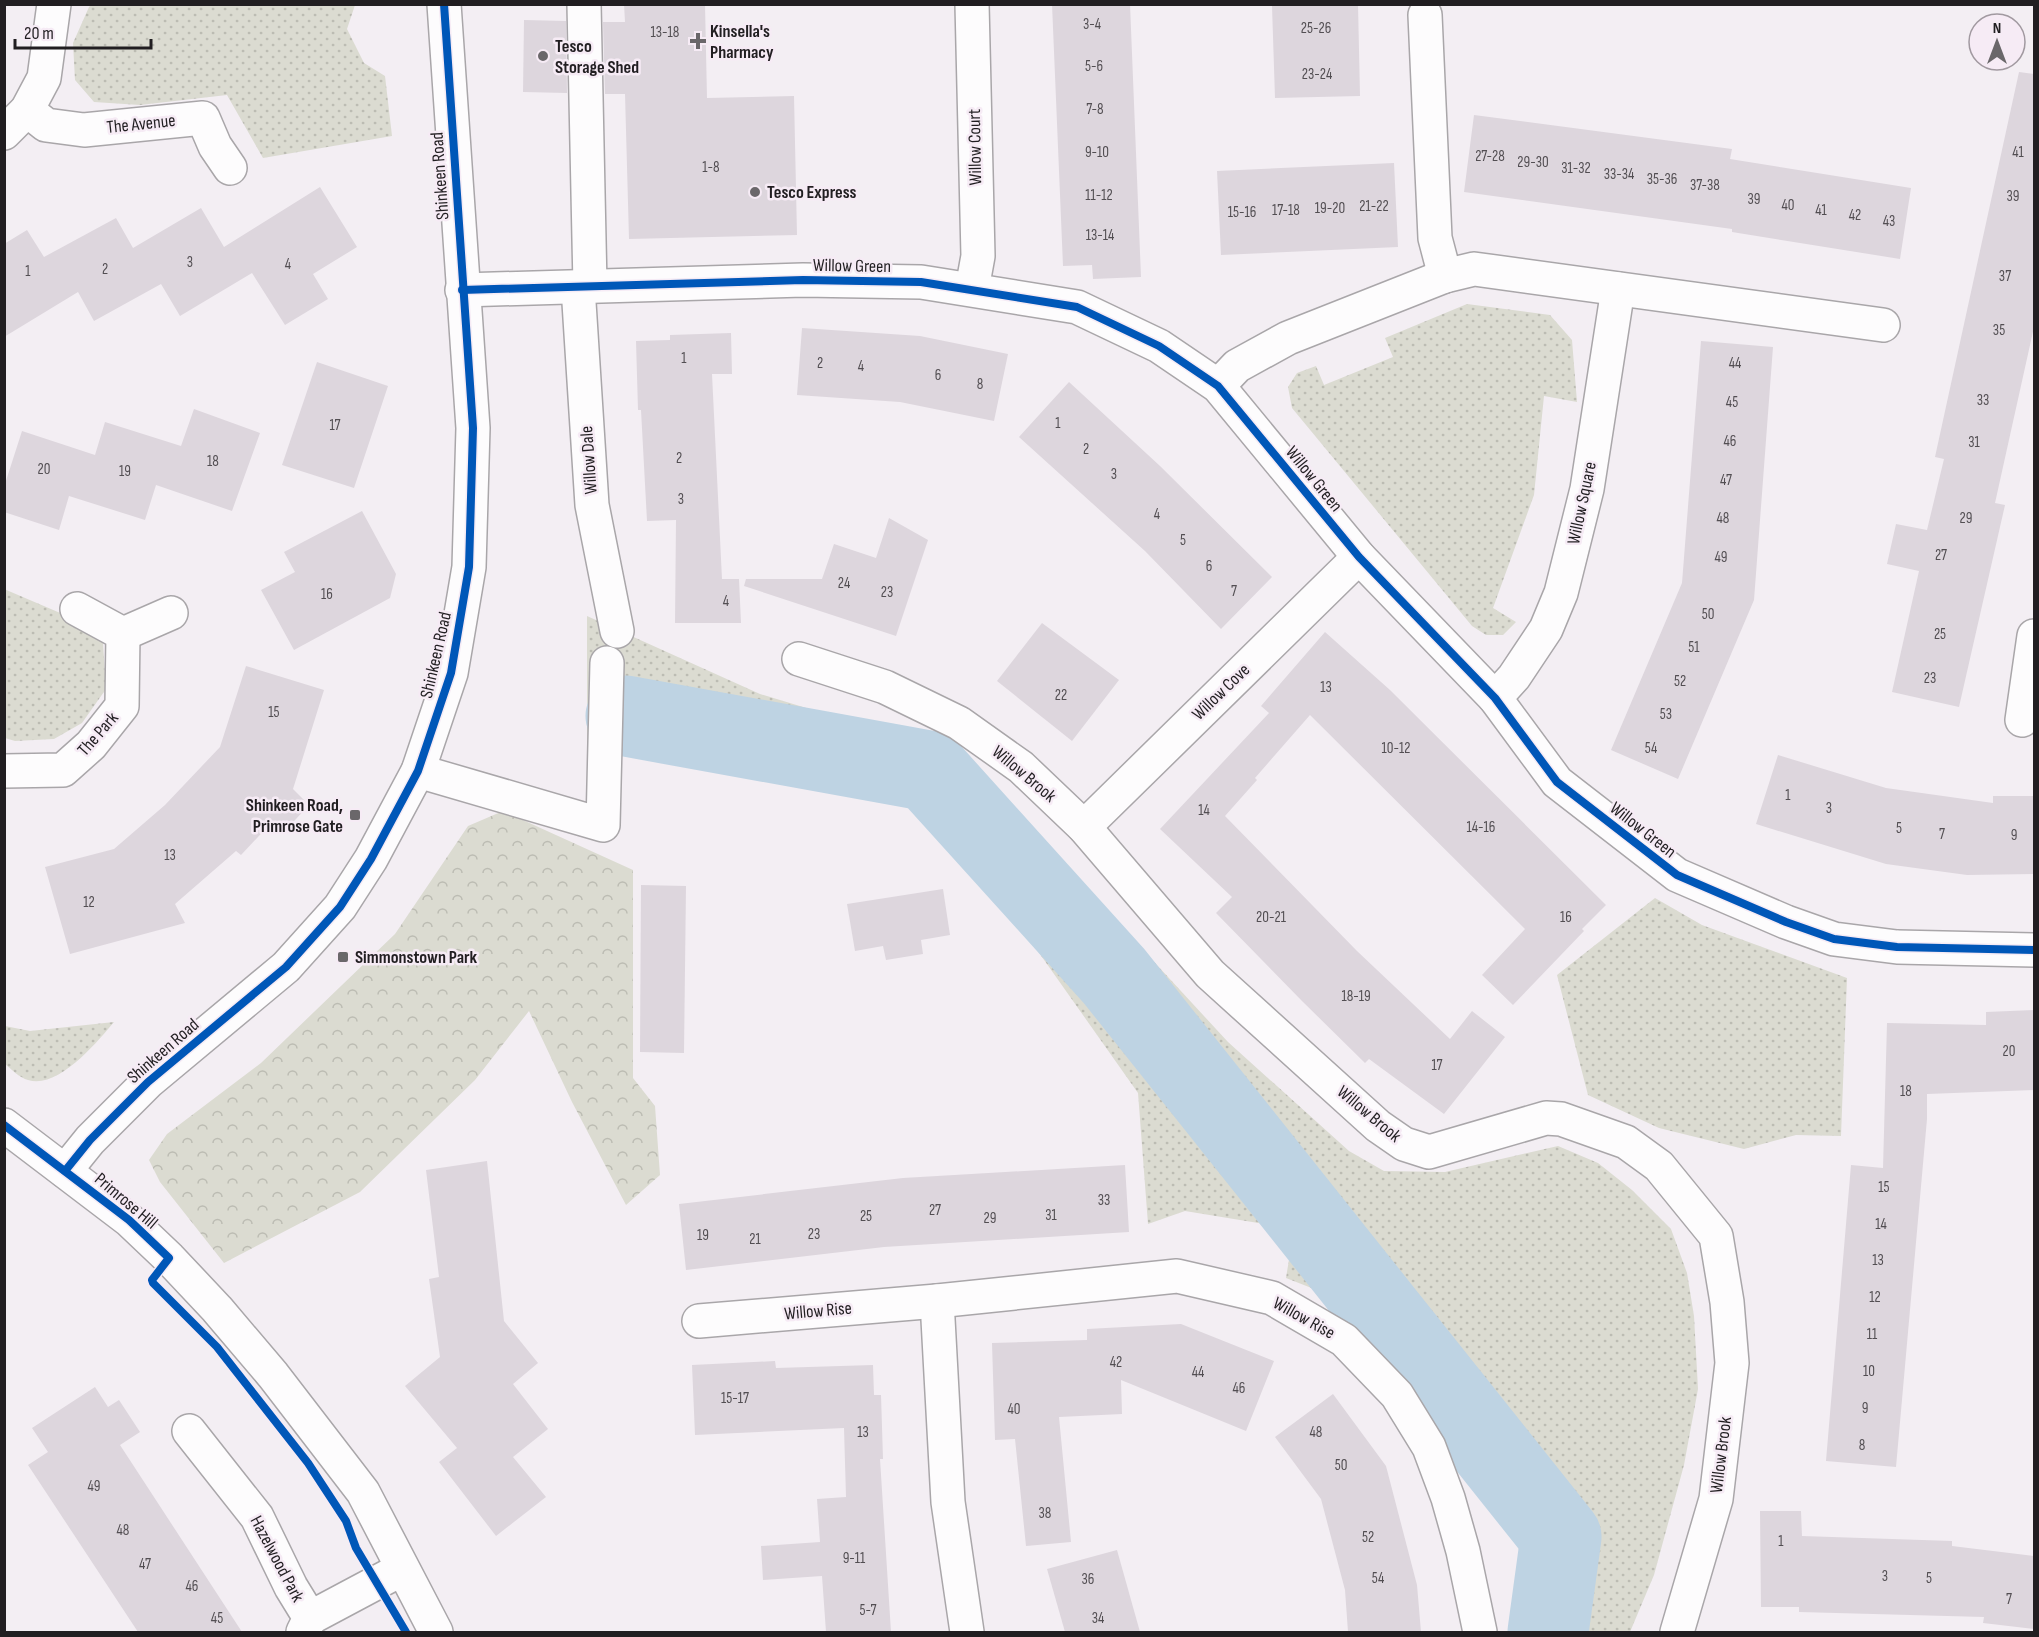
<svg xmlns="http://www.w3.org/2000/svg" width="2039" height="1637" viewBox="0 0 2039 1637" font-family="'Sofia Sans Condensed',sans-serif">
	<defs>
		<pattern id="grass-dots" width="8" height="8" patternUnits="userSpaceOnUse" patternTransform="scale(1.5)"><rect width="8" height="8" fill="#dbdbd1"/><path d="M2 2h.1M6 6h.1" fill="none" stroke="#bcbcb3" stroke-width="1.8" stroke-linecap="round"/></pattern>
		<pattern id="forest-crowns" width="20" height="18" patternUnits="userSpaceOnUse" patternTransform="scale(1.5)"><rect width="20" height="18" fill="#dbdbd1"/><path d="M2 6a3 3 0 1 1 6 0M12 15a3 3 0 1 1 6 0" fill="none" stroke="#bcbcb3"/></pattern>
	</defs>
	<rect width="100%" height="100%" fill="#f3eef3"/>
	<g fill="url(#grass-dots)">
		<path d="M91,5h264l-8,24 17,34 21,13 7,60 -129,22 -36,-63 -87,10 -46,-3 -19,-22 -2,-37 16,-36z"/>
		<path d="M1467,304l83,11 22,25 5,62 -33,-6 -10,99 -41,113 23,14 -13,13h-17l-14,-9 -180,-218 -4,-21 9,-14 19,-7 8,19 69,-28 -8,-19z"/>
		<path d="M4,589l68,29 31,25 3,46 -24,34 -28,16 -39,2 -10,-3z"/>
		<path d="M587,616l173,78 204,62 264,286 121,109 35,20 61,1 113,-26 40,17 34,27 39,39 16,44 7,43 4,73 -14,76 -30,110 -24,57h-104l2,-31 -12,-67 -23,-55 -51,-73 -57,-69 -48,-39 -51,-20 8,-49 -109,-18 -37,13 -10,-131 -216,-306 -335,-44z"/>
		<path d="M1655,898l47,27 145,53 -6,158 -45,-1 -52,14 -85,-21 -71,-33 -31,-120z"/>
		<path d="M114,1022c-16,19 -56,68 -86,58 -8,-2 -17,-11 -23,-16v-38l25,5z"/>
	</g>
	<path fill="url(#forest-crowns)" d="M503,811l130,59v208l22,28 5,69 -34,30 -54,-103 -43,-91 -54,69 -115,112 -136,71 -64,-81 -11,-22 18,-26 94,-71 134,-129 73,-108z"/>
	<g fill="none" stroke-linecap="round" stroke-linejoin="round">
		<path stroke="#bed3e3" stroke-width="81" d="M626,716l303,55 185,205 447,561 -13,95"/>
	</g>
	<g fill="#ddd6dd">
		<path d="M624,4h81l2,94 87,-2 3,139 -168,4 -4,-145h-20l-2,-72h22z"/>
		<path d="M1052,4h78l11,273 -48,2 -1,-14 -29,1z"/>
		<path d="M1358,4l2,92 -85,2 -3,-92z"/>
		<path d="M524,20l42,1 1,72 -44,-1z"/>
		<path d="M2019,72l15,2v253l-39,176 10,2 -46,202 -67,-15 27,-121 -32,-7 9,-40 31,6 17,-71 -9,-2z"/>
		<path d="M1474,115l258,34 -2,10 181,29 -11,71 -168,-27v-3l-268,-37z"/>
		<path d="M1394,163l4,84 -177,8 -4,-84z"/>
		<path d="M320,187l37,60 -44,27 15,25 -43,26 -33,-52 -72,43 -19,-32 -67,37 -16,-29 -74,45v-93l23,-14 17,27 72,-39 17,30 68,-40 23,39z"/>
		<path d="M802,328l118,8 88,18 -14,67 -94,-19 -103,-7z"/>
		<path d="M731,333l1,41h-20l10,205h17l2,44h-66l1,-103 -29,1 -6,-111h-3l-2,-69 34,-1v-5z"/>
		<path d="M1701,341l72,6 -19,253 -76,179 -67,-29 71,-167z"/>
		<path d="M317,362l71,24 -34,102 -72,-23z"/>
		<path d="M1069,382l91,84 112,111 -51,52 -76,-78 -126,-114z"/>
		<path d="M194,409l66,24 -28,78 -76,-26 -11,35 -76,-24 -10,34 -55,-18v-25l18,-56 73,24 10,-33 76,24z"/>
		<path d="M362,511l34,63 -6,24 -96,52 -33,-60 34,-18 -11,-20z"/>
		<path d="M889,518l39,22 -32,96 -152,-50 2,-7h76l12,-35 42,14z"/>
		<path d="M1042,623l77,57 -47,61 -75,-60z"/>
		<path d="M1325,632l65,58 216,215 -24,24 2,2 -71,74 -31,-30 43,-46 -215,-214 -55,63 2,2 -32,36 132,135 93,88 22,-28 33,26 -61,77 -75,-55 -4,4 -63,-62 -86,-88 16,-16 -72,-68 109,-116 -8,-7z"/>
		<path d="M246,666l78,24 -31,99 16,16 -26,28 -12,-10 -30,32 -5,-4 -61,53 10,19 -115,31 -25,-87 69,-18 51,-44 55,-58z"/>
		<path d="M1778,755l108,33 107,15v-7h41v78l-67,1 -81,-11 -130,-40z"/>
		<path d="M641,885l45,1 -2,167 -44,-1z"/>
		<path d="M943,889l7,46 -29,5 2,14 -37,6 -3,-14 -28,5 -8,-47z"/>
		<path d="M2034,1010v80l-107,4v25l-31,348 -70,-6 25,-296 32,3 4,-145 99,2v-13z"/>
		<path d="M487,1161l17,160 34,42 -25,21 35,45 -35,28 33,40 -50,39 -57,-74 18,-14 -52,-62 35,-29 -11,-78 10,-2 -13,-107z"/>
		<path d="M1125,1165l4,67 -245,15 -198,23 -7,-66 224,-26z"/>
		<path d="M1181,1324l93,37 -28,70 -125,-51 1,34 -63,3 12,125 -45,4 -11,-107 -20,1 -3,-97 95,-3v-11z"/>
		<path d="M775,1361l1,7 97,-3 1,30h7l2,64h-3l11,173h-65l-4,-56 -59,4 -2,-34 59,-4 -3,-43 29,-2 -2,-69 -149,7 -3,-70z"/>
		<path d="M95,1387l13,20 11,-7 21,32 -20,13 122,187h-104l-110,-167 20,-13 -16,-24z"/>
		<path d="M1333,1394l53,72 31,119 4,47h-73l-3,-42 -24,-91 -46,-62z"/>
		<path d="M1760,1511h41l1,25 150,5v5l82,10v73l-51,-6 1,-6 -185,-5v-5h-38z"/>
		<path d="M1117,1550l23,82h-75l-18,-63z"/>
	</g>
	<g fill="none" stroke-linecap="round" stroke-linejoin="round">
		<g stroke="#a9a6a9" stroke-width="36">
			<g id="minor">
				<path d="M584,4l6,282"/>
				<path d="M972,4l6,252 -6,33"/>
				<path d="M1425,15l10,223 10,38"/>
				<path d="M27,110l19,15 38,5 119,-12 12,28 15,22"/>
				<path d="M4,133l23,-23 17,-32 10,-74"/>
				<path d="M578,287l14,218 25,126"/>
				<path d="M462,290l341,-10 118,2 156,25 82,39 59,40 141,171 136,141 62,84 120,93 109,47 48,17 63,8 137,3"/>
				<path d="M1218,386l19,-20 51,-28 157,-62 29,-7 409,56"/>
				<path d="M123,634l48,-21"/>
				<path d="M799,659l86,28 74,36 62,44 63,60 126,147 168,152 26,18 25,8 117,-34 15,1 65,23 33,24 57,70 11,66 5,61 -16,136 -39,133"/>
				<path d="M1495,698l19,-21 32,-48 15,-36 26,-104 31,-200"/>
				<path d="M2022,720l12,-84"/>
				<path d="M4,771l59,-1 28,-25 31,-39 1,-72 -46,-25"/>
				<path d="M418,771l185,54 4,-162"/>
				<path d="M1084,827l275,-270"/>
				<path d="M65,1171l25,-31 58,-58 138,-115 54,-60 31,-48 47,-88 33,-98 18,-106 4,-139 -29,-424"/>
				<path d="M937,1301l11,201 19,130"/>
				<path d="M699,1321l238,-20 240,-25 95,22 72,42 53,55 32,52 19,51 15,53 17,81"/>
				<path d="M189,1431l68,86 34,70 19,31 -7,14"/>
				<path d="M310,1618l92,-49"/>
			</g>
		</g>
		<g stroke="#a9a6a9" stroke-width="36">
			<path id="major" d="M4,1125l125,95 40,38 48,51 56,66 90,117 73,140"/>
		</g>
		<use href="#minor" stroke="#fdfcfd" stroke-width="33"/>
		<use href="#major" stroke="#fdfcfd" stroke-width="33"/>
		<g stroke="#f6ebf5" stroke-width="11">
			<g id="cycleway">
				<path d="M462,290l341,-10 118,2 156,25 82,39 59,40 141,171 136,141 62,84 120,93 109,47 48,17 63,8 137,3"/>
				<path d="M4,1125l125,95 40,38 -17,22 1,3 64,64 91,116 38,58 10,27 50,84"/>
				<path d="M65,1171l25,-31 58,-58 138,-115 54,-60 31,-48 47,-88 33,-98 18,-106 4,-139 -29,-424"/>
			</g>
		</g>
		<use href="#cycleway" stroke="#0057b8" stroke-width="8"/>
	</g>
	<g fill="#6a676a" stroke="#f6ebf5" stroke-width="2">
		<path d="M695 32h6v6h6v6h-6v6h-6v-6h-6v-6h6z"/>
		<circle cx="543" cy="56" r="6"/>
		<circle cx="755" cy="192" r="6"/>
		<rect x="349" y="809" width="12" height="12" rx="3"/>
		<rect x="337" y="951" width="12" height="12" rx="3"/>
	</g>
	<g text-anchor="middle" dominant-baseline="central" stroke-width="5" stroke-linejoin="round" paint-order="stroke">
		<g font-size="15" fill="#524e52">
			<text x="1092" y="24">3-4</text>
			<text x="1316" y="28">25-26</text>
			<text x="665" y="32">13-18</text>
			<text x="1094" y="66">5-6</text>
			<text x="1317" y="74">23-24</text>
			<text x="1095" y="109">7-8</text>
			<text x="1097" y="152">9-10</text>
			<text x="2018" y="152">41</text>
			<text x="1490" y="156">27-28</text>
			<text x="1533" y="162">29-30</text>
			<text x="711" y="167">1-8</text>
			<text x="1576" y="168">31-32</text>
			<text x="1619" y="174">33-34</text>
			<text x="1662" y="179">35-36</text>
			<text x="1705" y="185">37-38</text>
			<text x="1099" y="195">11-12</text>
			<text x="2013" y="196">39</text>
			<text x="1754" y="199">39</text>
			<text x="1788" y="205">40</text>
			<text x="1374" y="206">21-22</text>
			<text x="1330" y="208">19-20</text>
			<text x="1286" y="210">17-18</text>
			<text x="1821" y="210">41</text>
			<text x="1242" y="212">15-16</text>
			<text x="1855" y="215">42</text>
			<text x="1889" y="221">43</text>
			<text x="1100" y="235">13-14</text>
			<text x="190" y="262">3</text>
			<text x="288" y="264">4</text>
			<text x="105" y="269">2</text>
			<text x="28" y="271">1</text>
			<text x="2005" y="276">37</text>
			<text x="1999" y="330">35</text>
			<text x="684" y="358">1</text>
			<text x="820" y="363">2</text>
			<text x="1735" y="363">44</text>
			<text x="861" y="366">4</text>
			<text x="938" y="375">6</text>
			<text x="980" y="384">8</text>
			<text x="1983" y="400">33</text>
			<text x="1732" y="402">45</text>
			<text x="1058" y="423">1</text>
			<text x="335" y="425">17</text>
			<text x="1730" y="441">46</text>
			<text x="1974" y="442">31</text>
			<text x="1086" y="449">2</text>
			<text x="679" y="458">2</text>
			<text x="213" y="461">18</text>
			<text x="44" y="469">20</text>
			<text x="125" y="471">19</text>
			<text x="1114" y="474">3</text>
			<text x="1726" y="480">47</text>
			<text x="681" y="499">3</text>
			<text x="1157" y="514">4</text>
			<text x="1723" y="518">48</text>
			<text x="1966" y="518">29</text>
			<text x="1183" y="540">5</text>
			<text x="1941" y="555">27</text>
			<text x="1721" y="557">49</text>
			<text x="1209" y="566">6</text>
			<text x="844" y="583">24</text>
			<text x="1234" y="591">7</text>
			<text x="887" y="592">23</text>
			<text x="327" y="594">16</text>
			<text x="726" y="601">4</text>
			<text x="1708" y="614">50</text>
			<text x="1940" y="634">25</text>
			<text x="1694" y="647">51</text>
			<text x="1930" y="678">23</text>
			<text x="1680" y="681">52</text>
			<text x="1326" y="687">13</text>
			<text x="1061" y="695">22</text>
			<text x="274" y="712">15</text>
			<text x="1666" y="714">53</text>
			<text x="1396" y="748">10-12</text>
			<text x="1651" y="748">54</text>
			<text x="1788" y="795">1</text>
			<text x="1829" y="808">3</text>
			<text x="1204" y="810">14</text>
			<text x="1481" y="827">14-16</text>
			<text x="1899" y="828">5</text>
			<text x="1942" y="834">7</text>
			<text x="2014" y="835">9</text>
			<text x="170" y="855">13</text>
			<text x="89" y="902">12</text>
			<text x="1271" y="917">20-21</text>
			<text x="1566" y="917">16</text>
			<text x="1356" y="996">18-19</text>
			<text x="2009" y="1051">20</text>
			<text x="1437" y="1065">17</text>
			<text x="1906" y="1091">18</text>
			<text x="1884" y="1187">15</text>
			<text x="1104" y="1200">33</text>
			<text x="935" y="1210">27</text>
			<text x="1051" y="1215">31</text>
			<text x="866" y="1216">25</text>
			<text x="990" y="1218">29</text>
			<text x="1881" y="1224">14</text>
			<text x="814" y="1234">23</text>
			<text x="703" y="1235">19</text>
			<text x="755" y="1239">21</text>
			<text x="1878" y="1260">13</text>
			<text x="1875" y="1297">12</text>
			<text x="1872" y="1334">11</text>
			<text x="1116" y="1362">42</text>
			<text x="1869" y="1371">10</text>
			<text x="1198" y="1372">44</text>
			<text x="1239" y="1388">46</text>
			<text x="735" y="1398">15-17</text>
			<text x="1865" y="1408">9</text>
			<text x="1014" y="1409">40</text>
			<text x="863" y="1432">13</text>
			<text x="1316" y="1432">48</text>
			<text x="1862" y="1445">8</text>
			<text x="1341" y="1465">50</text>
			<text x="94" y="1486">49</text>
			<text x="1045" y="1513">38</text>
			<text x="123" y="1530">48</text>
			<text x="1368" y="1537">52</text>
			<text x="1781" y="1541">1</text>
			<text x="854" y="1558">9-11</text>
			<text x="145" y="1564">47</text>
			<text x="1885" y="1576">3</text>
			<text x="1378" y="1578">54</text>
			<text x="1929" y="1578">5</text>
			<text x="1088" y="1579">36</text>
			<text x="192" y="1586">46</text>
			<text x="2009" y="1599">7</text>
			<text x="868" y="1610">5-7</text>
			<text x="217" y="1618">45</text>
			<text x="1098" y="1618">34</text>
		</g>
		<g font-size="18" font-weight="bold" fill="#211e21" stroke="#f6ebf5" text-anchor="start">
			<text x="710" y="31">Kinsella's<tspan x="710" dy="21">Pharmacy</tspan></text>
			<text x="555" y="46">Tesco<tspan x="555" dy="21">Storage Shed</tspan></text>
			<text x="767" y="192">Tesco Express</text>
			<text x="343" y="805" text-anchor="end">Shinkeen Road,<tspan x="343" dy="21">Primrose Gate</tspan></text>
			<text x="355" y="957">Simmonstown Park</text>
		</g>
		<g font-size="18" fill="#211e21" stroke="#f6ebf5">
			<text transform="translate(141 124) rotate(-6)">The Avenue</text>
			<text transform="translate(975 147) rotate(-91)">Willow Court</text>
			<text transform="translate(440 176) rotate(-94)">Shinkeen Road</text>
			<text transform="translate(852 266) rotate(1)">Willow Green</text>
			<text transform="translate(589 460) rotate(-94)">Willow Dale</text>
			<text transform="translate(1314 479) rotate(51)">Willow Green</text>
			<text transform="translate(1582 503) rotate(-78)">Willow Square</text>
			<text transform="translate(436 655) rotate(-77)">Shinkeen Road</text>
			<text transform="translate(1221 692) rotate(-44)">Willow Cove</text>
			<text transform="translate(98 734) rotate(-49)">The Park</text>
			<text transform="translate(1024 774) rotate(40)">Willow Brook</text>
			<text transform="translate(1643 830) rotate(38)">Willow Green</text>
			<text transform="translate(163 1051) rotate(-41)">Shinkeen Road</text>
			<text transform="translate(1369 1114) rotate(40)">Willow Brook</text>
			<text transform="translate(126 1201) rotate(40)">Primrose Hill</text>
			<text transform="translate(818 1311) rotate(-5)">Willow Rise</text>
			<text transform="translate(1304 1318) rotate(29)">Willow Rise</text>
			<text transform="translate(1721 1455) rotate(-83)">Willow Brook</text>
			<text transform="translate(277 1559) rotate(62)">Hazelwood Park</text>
		</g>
	</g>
	<rect width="2039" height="1637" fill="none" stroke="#211e21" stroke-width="12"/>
	<g transform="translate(1997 42)"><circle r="28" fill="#f6ebf5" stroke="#a199a0" stroke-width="1.5"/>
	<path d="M0-4.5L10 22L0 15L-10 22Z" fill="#6a676a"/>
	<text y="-9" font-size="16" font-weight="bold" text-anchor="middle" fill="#211e21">N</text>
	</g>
	<path d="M15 39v9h136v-9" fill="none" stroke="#211e21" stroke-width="3"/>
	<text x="24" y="39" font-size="18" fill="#211e21" stroke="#f6ebf5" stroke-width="4.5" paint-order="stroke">20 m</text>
</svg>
